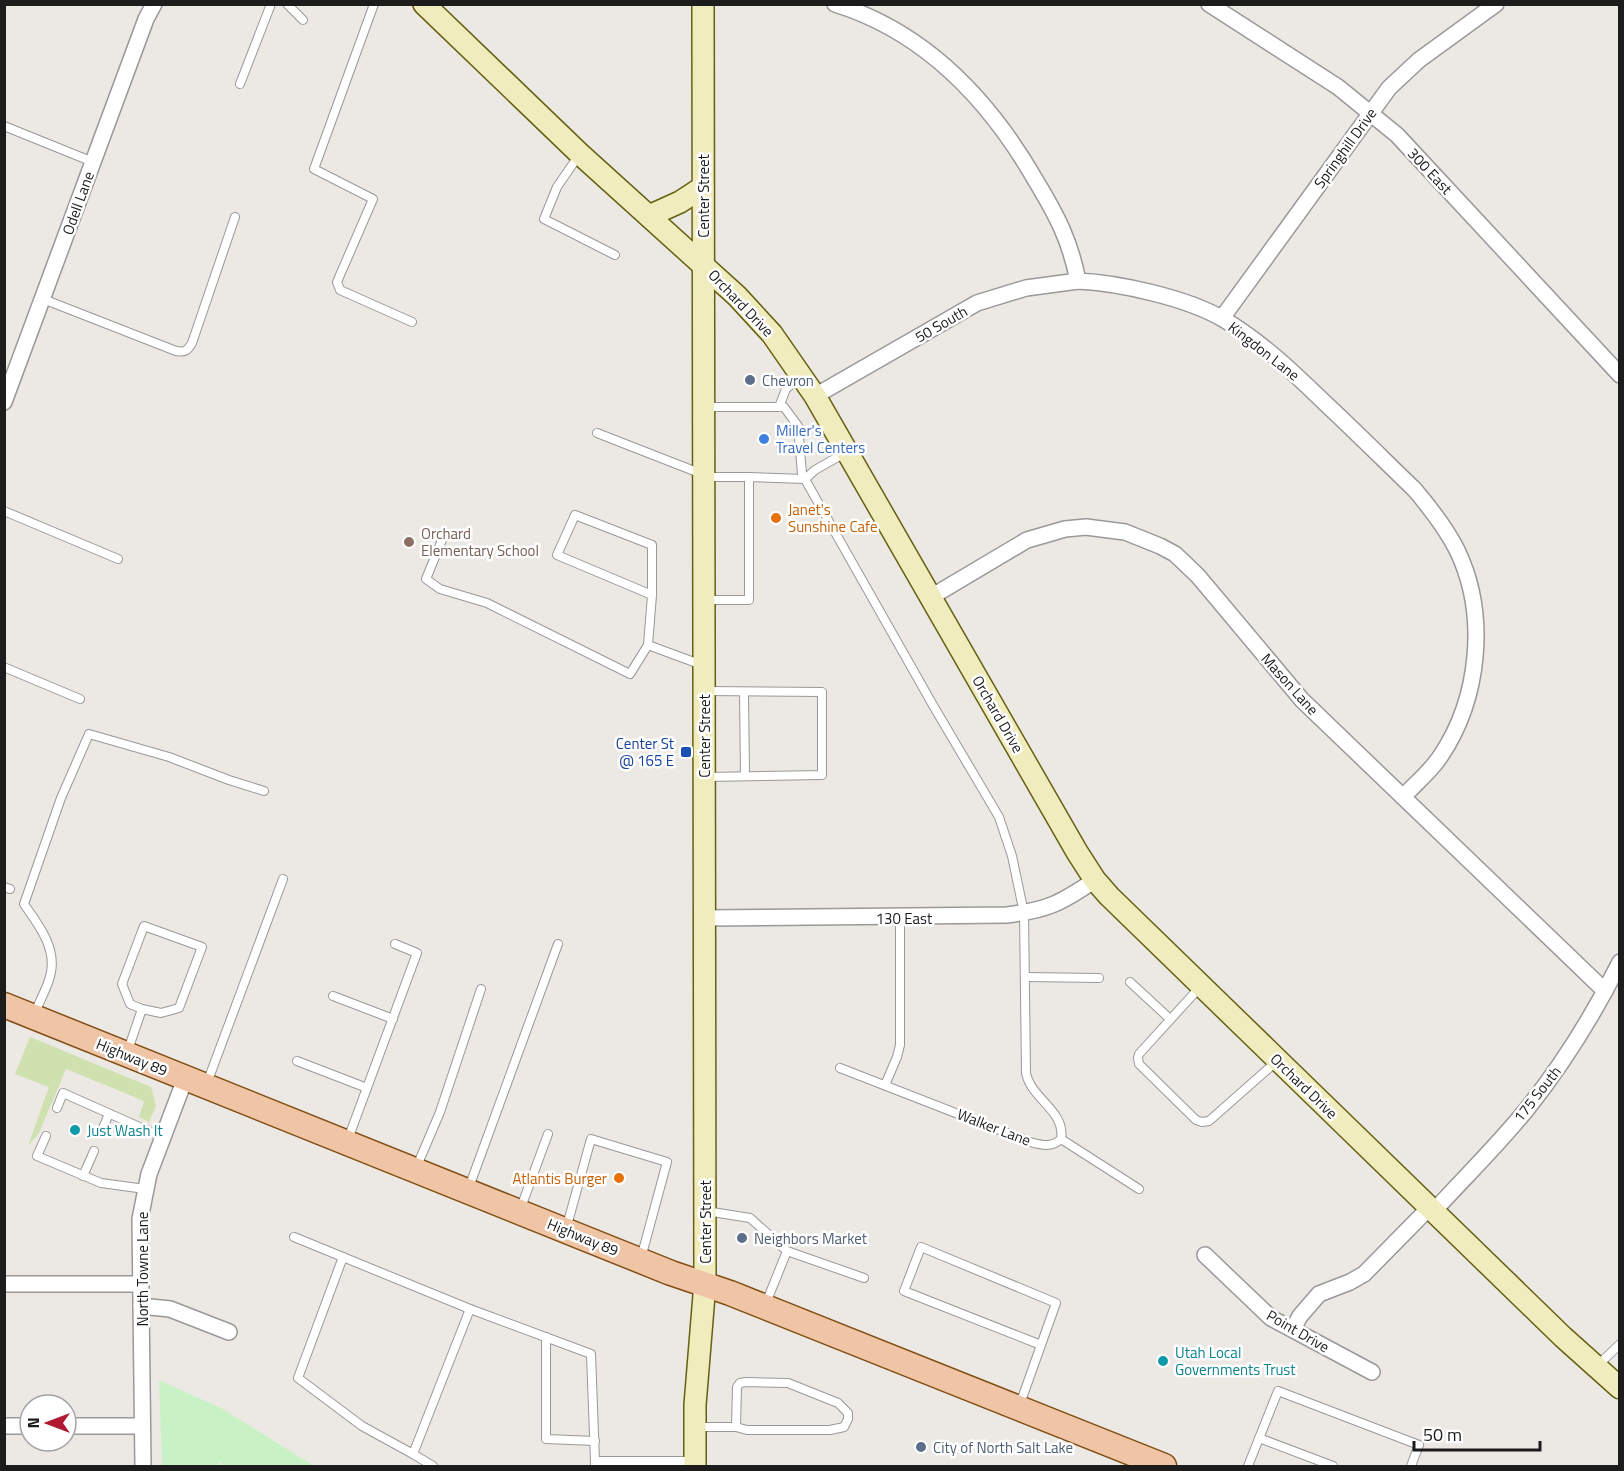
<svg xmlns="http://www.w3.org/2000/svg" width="1624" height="1471" viewBox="0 0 1624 1471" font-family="'Titillium Web',sans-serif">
	<rect width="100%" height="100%" fill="#ece8e4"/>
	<path fill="#cfe1af" d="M30,1037l121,50 5,19 -7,16 -10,-5 5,-16 -78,-32 -27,64 -11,13 21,-59 -34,-13z"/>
	<path fill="#c8f2c5" d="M159,1380l62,28 93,58h-88l-7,-4v4h-57z"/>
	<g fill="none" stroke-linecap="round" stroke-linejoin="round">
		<g stroke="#999" stroke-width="10">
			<g id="lane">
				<path d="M287,4l16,16"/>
				<path d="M374,4l-60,165 59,30 -36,83 3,8 72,32"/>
				<path d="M240,84l31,-80"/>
				<path d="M4,126l89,36"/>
				<path d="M579,155l-22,32 -13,32 71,36"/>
				<path d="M43,299l133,52c9,2 12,-1 16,-8l43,-126"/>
				<path d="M705,407h79l14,19 4,48 132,233 65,110 13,39 12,57 2,160c5,26 40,38 35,66 -9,9 -20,6 -31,3l-190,-74"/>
				<path d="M779,407l7,-18 14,-12"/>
				<path d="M597,433l105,41"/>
				<path d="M749,477l56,2 10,-9 30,-17"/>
				<path d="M4,511l114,48"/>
				<path d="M444,535l-18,44 14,10 47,14 143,71 18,-29 4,-50v-50l-77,-30 -18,40 95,40"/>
				<path d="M705,600h44v-123h-43"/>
				<path d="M648,645l54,20"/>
				<path d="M6,668l74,31"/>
				<path d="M744,692l1,84"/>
				<path d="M705,777l117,-2v-83l-116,-1"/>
				<path d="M4,887l6,2"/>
				<path d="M1025,977l74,1"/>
				<path d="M1130,982l40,37"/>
				<path d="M1200,987l-61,67 -1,4 1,6 57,56 6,2 7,-1 68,-60"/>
				<path d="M333,996l60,23"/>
				<path d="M34,1015c5,-14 15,-29 17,-43 5,-26 -14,-49 -27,-68l37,-106 28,-64 80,23 60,23 35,11"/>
				<path d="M128,1050l14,-41 -12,-5 -8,-20 22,-58 58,21 -23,61 -18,5 -19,-4"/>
				<path d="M297,1061l70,27"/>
				<path d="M207,1083l76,-204"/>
				<path d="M885,1085l12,-28 3,-12v-127"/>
				<path d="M57,1108l6,-15 99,44"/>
				<path d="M103,1128l6,-14"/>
				<path d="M46,1136l-9,20 64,27 44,6"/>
				<path d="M348,1139l69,-186 -22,-9"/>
				<path d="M1061,1139l78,50"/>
				<path d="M417,1166l23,-54 41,-123"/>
				<path d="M83,1176l11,-25"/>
				<path d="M468,1190l90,-246"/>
				<path d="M520,1210l28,-76"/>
				<path d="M706,1211l44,7 37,33 -21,52"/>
				<path d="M566,1229l25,-90 76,23 -26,96"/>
				<path d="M294,1237l176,72"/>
				<path d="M787,1251l77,27"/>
				<path d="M343,1257l-45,121 64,48 51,28"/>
				<path d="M546,1337v102l49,2"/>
				<path d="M1597,1366l23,-22"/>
				<path d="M1020,1404l36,-101 -135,-56 -17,44 137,54"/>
				<path d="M696,1427h40l11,3h83l14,-3 4,-8v-6l-10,-10 -50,-20 -42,-1 -6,1 -3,4 -1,40"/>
				<path d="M1259,1438l74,28"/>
				<path d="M433,1466l-20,-12 57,-145 121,45 4,107"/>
				<path d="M595,1466v-5h98"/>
				<path d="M1248,1466l30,-75 141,54 -8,21"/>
			</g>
		</g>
		<g stroke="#999" stroke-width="18">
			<g id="street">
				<path d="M835,4c91,28 155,97 201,177 21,35 34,59 42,100 42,2 109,17 145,38 39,23 71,54 103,85 30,28 59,57 89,86 16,19 31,38 42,60 31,64 23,148 -17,207 -10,15 -25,27 -37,40"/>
				<path d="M1209,4l129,83 59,48 223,240"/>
				<path d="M1222,318l167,-230 30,-28 77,-56"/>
				<path d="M815,396l162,-93 49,-15 52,-7"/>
				<path d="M4,402l142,-383 8,-15"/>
				<path d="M931,597l96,-57 38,-11 21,-2 39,5 35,14 15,8 23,22 104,124 303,291"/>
				<path d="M704,918l303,-3c41,-5 54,-12 88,-35"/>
				<path d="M1434,1211c31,-34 64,-66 93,-102 36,-45 67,-95 93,-147"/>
				<path d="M1205,1255l66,63 101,54"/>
				<path d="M4,1284h137"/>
				<path d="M141,1306l29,3 59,23"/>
				<path d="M1293,1329l7,-13 19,-22 31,-12 14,-8 66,-67"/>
				<path d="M4,1426h26"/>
				<path d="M66,1426h76"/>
				<path d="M143,1466l-3,-247 9,-45 36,-95"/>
			</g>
		</g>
		<g stroke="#656112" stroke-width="24">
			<g id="secondary">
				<path d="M424,4l156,150 157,142 35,38 43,62 262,456 18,28 14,16 454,441 57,51"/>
				<path d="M649,216l31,-14 23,-15"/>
				<path d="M695,1466v-61l10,-122 -2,-1279"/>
			</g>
		</g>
		<g stroke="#824d12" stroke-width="27">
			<path id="primary" d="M4,1005l667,268 59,20 434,173"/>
		</g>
		<use href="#lane" stroke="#fff" stroke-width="8"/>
		<use href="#street" stroke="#fff" stroke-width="15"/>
		<use href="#secondary" stroke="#f1ecbd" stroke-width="21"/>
		<use href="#primary" stroke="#efc5a6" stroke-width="24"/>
	</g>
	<g fill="#5c6f8a" stroke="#fff" stroke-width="2">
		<circle cx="750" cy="380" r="6"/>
		<circle cx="742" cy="1238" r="6"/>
		<circle cx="921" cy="1447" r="6"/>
	</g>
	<circle fill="#3f7fe0" stroke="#fff" stroke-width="2" cx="764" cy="439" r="6"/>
	<g fill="#e8710a" stroke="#fff" stroke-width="2">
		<circle cx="776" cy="518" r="6"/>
		<circle cx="619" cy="1178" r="6"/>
	</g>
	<circle fill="#8d6e63" stroke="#fff" stroke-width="2" cx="409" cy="542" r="6"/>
	<rect fill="#1a4fb4" stroke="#fff" stroke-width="2" x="680" y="746" width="12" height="12" rx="3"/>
	<g fill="#0f9aa8" stroke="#fff" stroke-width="2">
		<circle cx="75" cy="1130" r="6"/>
		<circle cx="1163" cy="1361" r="6"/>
	</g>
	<g text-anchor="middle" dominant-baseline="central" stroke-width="5" stroke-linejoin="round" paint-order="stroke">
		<g font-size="15" fill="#1c1c1c" stroke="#fff">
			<text transform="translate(1345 148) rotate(-54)">Springhill Drive</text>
			<text transform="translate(1430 171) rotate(47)">300 East</text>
			<text transform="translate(703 196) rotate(-90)">Center Street</text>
			<text transform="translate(78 203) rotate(-70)">Odell Lane</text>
			<text transform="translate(741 303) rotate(46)">Orchard Drive</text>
			<text transform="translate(941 324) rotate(-30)">50 South</text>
			<text transform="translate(1264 351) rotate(38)">Kingdon Lane</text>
			<text transform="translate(1290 684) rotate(48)">Mason Lane</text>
			<text transform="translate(998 714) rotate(60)">Orchard Drive</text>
			<text transform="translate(704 736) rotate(-90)">Center Street</text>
			<text x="904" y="918">130 East</text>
			<text transform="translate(132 1057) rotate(22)">Highway 89</text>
			<text transform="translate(1304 1086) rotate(44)">Orchard Drive</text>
			<text transform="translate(1537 1094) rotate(-52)">175 South</text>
			<text transform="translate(994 1127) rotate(21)">Walker Lane</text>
			<text transform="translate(705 1222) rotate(-90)">Center Street</text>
			<text transform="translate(583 1237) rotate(22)">Highway 89</text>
			<text transform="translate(142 1269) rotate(-90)">North Towne Lane</text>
			<text transform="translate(1298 1331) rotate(30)">Point Drive</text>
		</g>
		<g font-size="15" fill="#4e5e75" stroke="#fff" text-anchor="start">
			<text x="762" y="380">Chevron</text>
			<text x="754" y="1238">Neighbors Market</text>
			<text x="933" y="1447">City of North Salt Lake</text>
		</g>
		<g font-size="15" fill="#366cbe" stroke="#fff" text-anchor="start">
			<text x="776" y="430">Miller's<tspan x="776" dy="17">Travel Centers</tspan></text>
		</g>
		<g font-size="15" fill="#c56008" stroke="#fff" text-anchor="start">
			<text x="788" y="509">Janet's<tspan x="788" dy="17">Sunshine Cafe</tspan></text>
			<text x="607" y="1178" text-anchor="end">Atlantis Burger</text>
		</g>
		<g font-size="15" fill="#785e54" stroke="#fff" text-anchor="start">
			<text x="421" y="533">Orchard<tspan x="421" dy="17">Elementary School</tspan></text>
		</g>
		<g font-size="15" fill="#164399" stroke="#fff" text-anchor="end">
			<text x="674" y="743">Center St<tspan x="674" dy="17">@ 165 E</tspan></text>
		</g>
		<g font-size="15" fill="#0d838f" stroke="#fff" text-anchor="start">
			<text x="87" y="1130">Just Wash It</text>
			<text x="1175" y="1352">Utah Local<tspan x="1175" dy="17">Governments Trust</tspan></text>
		</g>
	</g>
	<rect width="1624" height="1471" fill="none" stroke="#1c1c1c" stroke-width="12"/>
	<g transform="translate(48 1423) rotate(270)"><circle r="28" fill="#ffffff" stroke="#a4a4a4" stroke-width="1.5"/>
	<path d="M0-4.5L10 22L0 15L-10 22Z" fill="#b0192f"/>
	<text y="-9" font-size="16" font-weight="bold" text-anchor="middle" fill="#1c1c1c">N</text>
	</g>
	<path d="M1414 1441v9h126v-9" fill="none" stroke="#1c1c1c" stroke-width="3"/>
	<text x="1423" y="1441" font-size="18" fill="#1c1c1c" stroke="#ffffff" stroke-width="4.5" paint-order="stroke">50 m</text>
</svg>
